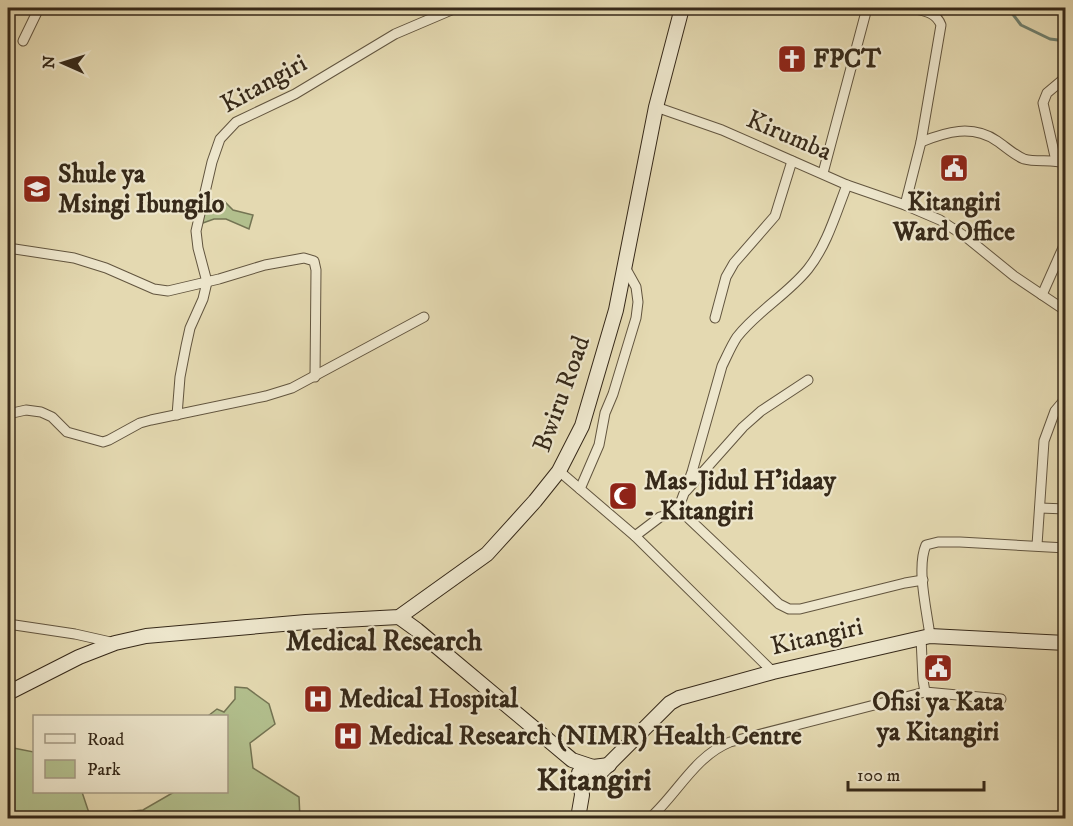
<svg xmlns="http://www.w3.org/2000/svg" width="1073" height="826" viewBox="0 0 1073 826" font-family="'IM FELL DW Pica',serif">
	<rect width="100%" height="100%" fill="#e4d9b1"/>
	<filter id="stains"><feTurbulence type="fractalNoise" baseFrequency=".00333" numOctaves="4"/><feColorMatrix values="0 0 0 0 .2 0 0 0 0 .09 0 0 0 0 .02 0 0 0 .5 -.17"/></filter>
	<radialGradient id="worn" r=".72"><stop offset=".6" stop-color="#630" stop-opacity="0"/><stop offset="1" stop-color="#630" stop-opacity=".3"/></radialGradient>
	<g fill="#b2bf8d" stroke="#747453" stroke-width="1.5">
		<path d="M212,200l12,1 9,9 20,5 -4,14 -23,-10h-12l-11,4 -1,-8z"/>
		<path d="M235,687l12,1 22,16 6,20 -25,19 3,25 46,29 1,21h-292v-71l26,5v40h48l8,24 53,-6 31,-18h52v-76h-18l9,-7 7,3 11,-13z"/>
	</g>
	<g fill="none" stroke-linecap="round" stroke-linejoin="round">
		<path stroke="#70806f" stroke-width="3" d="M1008,8l13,17 29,14 16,2"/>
		<g stroke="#62553f" stroke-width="11">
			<g id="street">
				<path d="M23,41l16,-33"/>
				<path d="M656,107l66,23 125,55 58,20 35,15 26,17 48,39 52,35"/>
				<path d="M921,142c25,-10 51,-18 76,-1 9,6 17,14 27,18 14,4 29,-1 42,5"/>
				<path d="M1056,161l-13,-58 4,-10 19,-16"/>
				<path d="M823,173l44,-165"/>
				<path d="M905,205l16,-63 20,-117c-5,-13 -17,-14 -29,-17"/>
				<path d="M8,248l66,10 32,10 48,21 14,2 51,-12 46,-14 39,-7 10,3 2,9 -1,107"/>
				<path d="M1042,295l24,-54"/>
				<path d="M715,318l11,-41 8,-14 41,-47 17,-55"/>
				<path d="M8,414l18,-4 15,2 11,5 15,15 36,10 6,-2 31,-17 11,-3 115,-24 26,-8 132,-71"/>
				<path d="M177,415l3,-38 6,-31 4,-18 13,-29 4,-17 -9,-34 -2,-17 16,-69 8,-23 16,-17 59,-28 100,-60 61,-26"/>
				<path d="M559,471l76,65 138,136"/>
				<path d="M580,489l19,-44 6,-32 8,-19 23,-76 2,-16 -2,-15 -10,-18"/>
				<path d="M686,491l57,-64 18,-16 47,-31"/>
				<path d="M1040,508l26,1"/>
				<path d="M677,512l7,2 95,90 10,5h11l105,-26 18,-3"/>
				<path d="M635,536l25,-19 17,-5 15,-40 30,-106c5,-10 9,-20 15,-29 20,-26 50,-42 71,-68 19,-24 28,-56 39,-84"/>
				<path d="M1037,545l7,-104 11,-30 11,-13"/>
				<path d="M8,624l67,10 40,9"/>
				<path d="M930,636c-3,-25 -14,-68 -4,-91l12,-3h22l106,6"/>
				<path d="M921,638l2,42 2,12"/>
				<path d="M650,818c27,-24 45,-62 80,-76l195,-50 76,7"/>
			</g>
		</g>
		<g stroke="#362919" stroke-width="16">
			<g id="secondary">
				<path d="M399,617l18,13 155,130 21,7 16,-2"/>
				<path d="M8,693l71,-36 36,-14 31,-7 160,-14 93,-5 88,-63 48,-53 24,-30 23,-45 34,-116 40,-203 26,-99"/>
				<path d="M586,766l-7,7 3,9h10l4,-5 -1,-6"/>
				<path d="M596,777l74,-74 9,-5 94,-26 157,-36 136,7"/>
				<path d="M578,818l4,-23 -2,-16"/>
			</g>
		</g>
		<use href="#street" stroke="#ede6cc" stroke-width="9"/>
		<use href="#secondary" stroke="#ede6cc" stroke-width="14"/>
	</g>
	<defs>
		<g id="church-square" transform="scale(1.5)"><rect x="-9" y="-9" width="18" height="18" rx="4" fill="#8f2418" stroke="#ede6cc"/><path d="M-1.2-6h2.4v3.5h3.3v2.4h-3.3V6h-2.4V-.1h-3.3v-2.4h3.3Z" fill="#fff"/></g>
		<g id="civic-square" transform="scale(1.5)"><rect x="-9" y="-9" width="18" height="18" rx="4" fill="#8f2418" stroke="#ede6cc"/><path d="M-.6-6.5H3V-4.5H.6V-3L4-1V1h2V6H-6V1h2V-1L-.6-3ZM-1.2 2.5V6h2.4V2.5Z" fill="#fff"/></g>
		<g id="school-square" transform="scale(1.5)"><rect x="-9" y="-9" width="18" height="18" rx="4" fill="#8f2418" stroke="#ede6cc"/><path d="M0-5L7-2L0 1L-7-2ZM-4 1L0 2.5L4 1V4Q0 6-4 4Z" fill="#fff"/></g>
		<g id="mosque-square" transform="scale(1.5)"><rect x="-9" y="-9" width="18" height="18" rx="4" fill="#8f2418" stroke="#ede6cc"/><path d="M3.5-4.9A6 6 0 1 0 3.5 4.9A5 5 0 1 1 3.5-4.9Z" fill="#fff"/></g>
		<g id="hospital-square" transform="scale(1.5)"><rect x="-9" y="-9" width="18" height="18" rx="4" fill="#8f2418" stroke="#ede6cc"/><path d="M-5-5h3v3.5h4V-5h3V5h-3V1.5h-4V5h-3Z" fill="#fff"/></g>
	</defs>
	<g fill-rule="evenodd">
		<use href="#church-square" x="792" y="59"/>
		<use href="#civic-square" x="954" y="168"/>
		<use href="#school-square" x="37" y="189"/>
		<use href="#mosque-square" x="623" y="496"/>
		<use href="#civic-square" x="938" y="668"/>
		<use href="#hospital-square" x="318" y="699"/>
		<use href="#hospital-square" x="348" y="736"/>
	</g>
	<g text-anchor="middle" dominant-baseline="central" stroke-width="4.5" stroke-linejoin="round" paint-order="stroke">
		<g font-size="26" font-weight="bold" fill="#362919" stroke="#ede6cc" text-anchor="start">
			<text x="813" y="59">FPCT</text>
			<text x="58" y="174">Shule ya<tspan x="58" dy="30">Msingi Ibungilo</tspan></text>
			<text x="954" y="202" text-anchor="middle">Kitangiri<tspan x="954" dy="30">Ward Office</tspan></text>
			<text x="644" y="481">Mas-Jidul H'idaay<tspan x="644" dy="30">- Kitangiri</tspan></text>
			<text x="339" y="699">Medical Hospital</text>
			<text x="938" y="702" text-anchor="middle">Ofisi ya Kata<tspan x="938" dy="30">ya Kitangiri</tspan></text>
			<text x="369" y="736">Medical Research (NIMR) Health Centre</text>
		</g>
		<g font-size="26" fill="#362919" stroke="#ede6cc">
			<text transform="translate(264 84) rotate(-29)">Kitangiri</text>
			<text transform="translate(789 136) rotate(23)">Kirumba</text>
			<text transform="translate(562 394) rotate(-70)">Bwiru Road</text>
			<text transform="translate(817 637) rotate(-13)">Kitangiri</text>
		</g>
		<g font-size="28" font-weight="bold" fill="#362919" stroke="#ede6cc">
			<text x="384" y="641">Medical Research</text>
		</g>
		<g font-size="32" font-weight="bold" fill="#362919" stroke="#ede6cc">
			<text x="594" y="781">Kitangiri</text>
		</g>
	</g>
	<rect width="1073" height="826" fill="none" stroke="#e4d9b1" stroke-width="30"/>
	<rect x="9" y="9" width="1055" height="808" fill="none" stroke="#362919" stroke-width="3"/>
	<rect x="15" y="15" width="1043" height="796" fill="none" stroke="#362919" stroke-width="1.5"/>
	<rect x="33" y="715" width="195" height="78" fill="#ede6cc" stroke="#a49a84" stroke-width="1.5"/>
	<rect x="45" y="734" width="30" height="9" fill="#ede6cc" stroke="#a49a84" stroke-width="1.5"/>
	<text x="87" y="745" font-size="18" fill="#362919">Road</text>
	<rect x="45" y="760" width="30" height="18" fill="#b2bf8d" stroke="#a49a84" stroke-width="1.5"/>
	<text x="87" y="775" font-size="18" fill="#362919">Park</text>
	<g transform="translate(63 63) rotate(273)" stroke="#ede6cc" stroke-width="4.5" paint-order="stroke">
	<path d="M0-4.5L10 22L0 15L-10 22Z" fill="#362919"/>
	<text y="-9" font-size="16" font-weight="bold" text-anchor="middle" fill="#362919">N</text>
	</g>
	<path d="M848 781v9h136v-9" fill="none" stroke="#362919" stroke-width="3"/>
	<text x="857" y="781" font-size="18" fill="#362919" stroke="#ede6cc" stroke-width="4.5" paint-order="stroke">100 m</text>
	<rect width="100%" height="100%" filter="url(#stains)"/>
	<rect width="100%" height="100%" fill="url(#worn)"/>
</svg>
